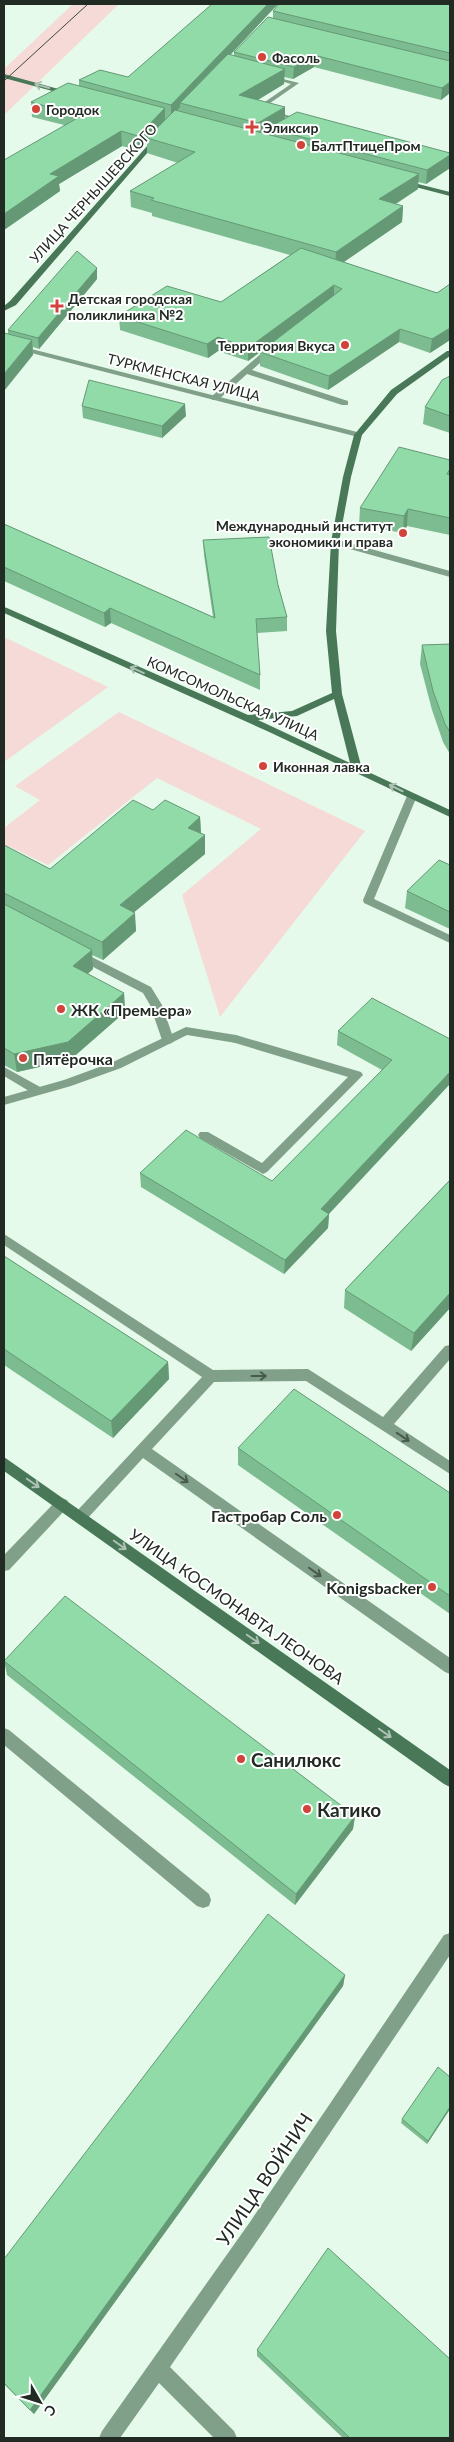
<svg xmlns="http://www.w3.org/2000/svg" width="454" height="2442" viewBox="0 0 454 2442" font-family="Lato,sans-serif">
	<rect width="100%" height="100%" fill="#e5faea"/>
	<g fill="#f6dad7">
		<path d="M73,4h46l-115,111v-46z"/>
		<path d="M4,637l104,50 -104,75z"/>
		<path d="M119,712l246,119 -145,186 -38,-122 79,-66 -104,-51 -109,87 -38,-18 -6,4v-23l36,-28 -25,-14z"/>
	</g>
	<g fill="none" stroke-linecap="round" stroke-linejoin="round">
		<g fill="#81a08a" fill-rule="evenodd">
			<path d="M267,75l32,8 -36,25 37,11v2l-44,-11v-2l35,-24 -24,-7z"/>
			<path d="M270,346l7,2 -25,22 96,31v4h-6l-95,-31 -29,26h-6v-4z"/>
			<path d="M335,539l115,32v6l-118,-33v-4z"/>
			<path d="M412,793l5,3 -43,103 76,36v8l-86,-40 -1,-3 44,-104z"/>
			<path d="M78,950l73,37 11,18 12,35 -2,3 -4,1 -6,-4 -12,-35 -7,-12 -69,-36 -1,-3 1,-3z"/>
			<path d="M236,1035l125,37 2,3 -96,97 -4,2 -63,-36 -2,-3 2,-3h8l54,31 86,-86 -116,-35 -2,-3z"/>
			<path d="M4,1067l38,21 2,3 -2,3h-8l-30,-18z"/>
			<path d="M4,1234l209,136 95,-1 75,48 62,-71 5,-1v14l-56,65 56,37v13l-144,-93 -92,1 -62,67 298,209v16l-5,-2 -302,-214 -57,62 -5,2 -5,-2 -2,-4 2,-4 126,-135 -198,-132z"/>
			<path d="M62,1498l5,2 2,4 -2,4 -58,62 -5,1v-16l53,-55z"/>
			<path d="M4,1728l5,2 200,164 2,6 -2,6 -6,2 -6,-2 -193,-161z"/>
		</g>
		<g fill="#81a08a" fill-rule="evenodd">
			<path d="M4,342l357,91 1,2 -4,2 -354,-91z"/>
			<path d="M186,1027l50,8 6,4 -6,4 -49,-8 -66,33 -50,18 -67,19v-8l60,-17 49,-18z"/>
			<path d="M450,1933v22l-188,279 -92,133 64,64 3,7h-23l-55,-55 -39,55h-21l3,-7 148,-209 194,-287z"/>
		</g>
		<g fill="#497858" fill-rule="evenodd">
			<path d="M4,74l69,19 1,1 -3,2 -67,-18z"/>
			<path d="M156,136l5,1 -145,168 -12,6v-5l6,-5z"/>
			<path d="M402,180l48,12v4l-50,-13v-2z"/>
			<path d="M447,351h3v5l-53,38 -35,41 -11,42 -12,65 -3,89 6,63 20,75 88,41v7l-183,-86 -263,-118v-6l3,1 241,107 44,-4 40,-18 -6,-62 5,-89 12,-65 11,-42 37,-45zM334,699l16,64 -92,-43 39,-4z"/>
			<path d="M4,1457l446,313v17l-6,-3 -440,-313z"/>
		</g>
		<path stroke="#3c463e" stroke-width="1" d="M4,81l84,-77"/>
	</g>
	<g fill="#7cbc90">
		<path d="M278,4l-48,51 4,1v-4l39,-33v-8l177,-7v89l-9,7 -127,-33 -21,12 -9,-2v7l-26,16 27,19 165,34v15l-24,16 -8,-2v7l-22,15 7,2 -1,16 -58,40 93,31 13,-9v56l-20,13 -31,-11 -71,48 -68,-24v-14l-12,9 -30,-10 -10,7 -88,-28 -1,-14 102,-14 69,-47 -138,-39v-3l-21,-6 -1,-16 48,-28 -31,-10v-11l-9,9 -16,-5 -63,38 1,7 -56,39 60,-105 -32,-8 -1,-15 48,-16v-6l49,-3z"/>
		<path d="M97,279l-58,70 -6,-2v8l-25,-21v-4z"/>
		<path d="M450,376v57l-27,-9 2,-17z"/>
		<path d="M82,406l104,10 -24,22 -79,-20z"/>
		<path d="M450,460v75l-43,-9 -4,7 -44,-8 1,-17z"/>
		<path d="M4,524l209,93 -9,-62 -1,-15 75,45 9,32v14l-30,2 3,42v15l-149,-67 -6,4 -101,-46z"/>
		<path d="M450,644v110l-7,-12 -11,-32 -12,-46 2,-19z"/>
		<path d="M153,810l47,7 1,16 4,2v19l-71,58 2,19 -33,29 -11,-5 1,14 -5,5 36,19 1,19 -55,48 -53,12 -13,-7v-220l46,24z"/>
		<path d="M450,865v64l-45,-21 2,-17z"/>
		<path d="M338,1031l112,8 -121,175 -1,14 -44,46 -143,-87 -1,-14 132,8 110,-111 -45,-25z"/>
		<path d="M450,1180v128l-39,43 -67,-43 1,-18z"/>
		<path d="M4,1256l164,106 1,17 -56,59 -109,-73z"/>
		<path d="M238,1448l212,45v121l-212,-149z"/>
		<path d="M4,1661l351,155 -2,13 -58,76 -288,-230z"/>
		<path d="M345,1975l-2,11 -309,428 -30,-30v-125z"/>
		<path d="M450,2109l-23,35 -26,-21 1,-4z"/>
		<path d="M257,2350l193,88h-107l-86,-82z"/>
	</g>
	<g fill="#659975">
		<path d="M268,4h10l-94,100 -4,-1v4l-9,10v-12z"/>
		<path d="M314,55v12l-21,12 1,-12z"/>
		<path d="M285,69l-1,15 -45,27v-16z"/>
		<path d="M450,82v11l-9,7 1,-12z"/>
		<path d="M285,107v16l-17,5v5l-10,6v-16z"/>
		<path d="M165,108v15l-18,15v4l-9,9v-15z"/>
		<path d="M121,131l1,15 -63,38 1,7 -56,39v-16l46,-40z"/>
		<path d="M450,155v13l-24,16 1,-14z"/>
		<path d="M419,174l-1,15 -40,26 1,-16z"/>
		<path d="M403,206l-1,16 -67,46 1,-16z"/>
		<path d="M97,268v11l-58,70 -1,-11z"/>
		<path d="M334,285v13l-86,63v-13z"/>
		<path d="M450,328v12l-20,13 2,-14z"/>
		<path d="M400,329l-1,13 -71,48 1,-14z"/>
		<path d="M218,337v14l-10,7 -1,-14z"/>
		<path d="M32,340l1,15 -29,36v-17z"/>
		<path d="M185,404l1,12 -24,22v-12z"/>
		<path d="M408,509l-1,17 -4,7 1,-17z"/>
		<path d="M110,608l1,15 -6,4 -1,-14z"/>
		<path d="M200,817l1,18 -13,-7z"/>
		<path d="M205,835v19l-84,69 -1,-18z"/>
		<path d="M135,913l1,18 -33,29 -1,-18z"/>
		<path d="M92,950l1,19 -18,15 -2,-18z"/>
		<path d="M124,993l1,19 -55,48 -53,12 -3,-18z"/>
		<path d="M450,1072v12l-121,130 -1,14 -44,46 1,-14 36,-51z"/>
		<path d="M450,1293v15l-39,43 3,-18z"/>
		<path d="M168,1362l1,17 -56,59 -2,-17z"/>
		<path d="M355,1816l-2,13 -58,76 1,-11z"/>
		<path d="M345,1975l-2,11 -309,428 -4,-4z"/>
		<path d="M450,2107v2l-23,35 1,-3z"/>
	</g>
	<g fill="#90dba7" stroke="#659975">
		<path d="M212,4h56l-97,101 -92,-25 21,-10 28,7z"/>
		<path d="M279,4h171v49l-177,-42z"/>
		<path d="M268,17l182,44v21l-8,6 -128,-33 -20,12 -60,-15z"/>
		<path d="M228,54l57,15 -46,26 46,12 -27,16 -78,-20z"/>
		<path d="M68,83l97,25 -27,28 -17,-5 -71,43 9,2 -55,38v-54l77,-44 -50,-14z"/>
		<path d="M175,110l244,64 -40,25 24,7 -67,46 -185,-52 3,-2 -24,-7 65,-39 -48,-14z"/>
		<path d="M297,112l153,41v2l-23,15 -159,-42z"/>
		<path d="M301,248l136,45 13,-9v44l-18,11 -32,-10 -71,47 -69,-24 82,-63 -8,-4 -86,63 -30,-11 -11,7 -88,-28 48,-30 54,16z"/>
		<path d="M77,251l20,17 -59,70 -30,-8z"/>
		<path d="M4,333l28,7 -28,34z"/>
		<path d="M450,376v40l-25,-9 17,-27z"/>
		<path d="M89,380l96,24 -23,22 -80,-20z"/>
		<path d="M399,447l51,13v9l-3,5 3,1v43l-42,-9 -4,7 -44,-8z"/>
		<path d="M4,524l211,94 -12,-78 66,-3 9,48 9,32 -31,2 4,56 -150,-67 -6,5 -100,-46z"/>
		<path d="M450,644v88l-5,-8 -12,-33 -11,-46z"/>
		<path d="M133,800l20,10 12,-10 35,17 -12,11 17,7 -85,70 15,8 -33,29 -98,-49v-48l46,24z"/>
		<path d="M439,860l11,5v47l-43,-21z"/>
		<path d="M4,904l88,46 -19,16 51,27 -56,49 -54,12 -10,-6z"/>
		<path d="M372,998l78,41v33l-129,137 8,5 -44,46 -145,-87 46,-43 86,51 120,-121 -54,-29z"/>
		<path d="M450,1180v113l-36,40 -69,-43z"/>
		<path d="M4,1256l164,106 -57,59 -107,-72z"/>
		<path d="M294,1389l156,104v103l-212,-148z"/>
		<path d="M65,1596l290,220 -59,78 -292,-233z"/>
		<path d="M268,1914l77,61 -315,435 -26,-27v-124z"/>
		<path d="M438,2067l12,10v30l-22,34 -26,-22z"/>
		<path d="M328,2248l122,111v79h-100l-93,-88z"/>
	</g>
	<defs><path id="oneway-shaft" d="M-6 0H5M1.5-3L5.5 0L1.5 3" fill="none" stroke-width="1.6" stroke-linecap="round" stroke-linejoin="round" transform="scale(1.25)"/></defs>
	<g stroke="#adc2b4">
		<use href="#oneway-shaft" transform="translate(42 86) rotate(-165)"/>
		<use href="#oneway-shaft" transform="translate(137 670) rotate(-156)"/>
		<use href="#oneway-shaft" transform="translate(396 788) rotate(-154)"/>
		<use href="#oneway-shaft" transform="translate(33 1483) rotate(35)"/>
		<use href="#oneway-shaft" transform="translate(120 1545) rotate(35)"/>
		<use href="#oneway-shaft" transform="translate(253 1639) rotate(35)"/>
		<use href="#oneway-shaft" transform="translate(385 1733) rotate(35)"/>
	</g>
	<g stroke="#48594d">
		<use href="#oneway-shaft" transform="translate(259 1376)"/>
		<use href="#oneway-shaft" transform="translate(403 1437) rotate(33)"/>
		<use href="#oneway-shaft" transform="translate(182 1478) rotate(35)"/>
		<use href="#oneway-shaft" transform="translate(315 1572) rotate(35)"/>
	</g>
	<g fill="#d1433b" stroke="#fff" stroke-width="2">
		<circle cx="262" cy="57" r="5"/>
		<circle cx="36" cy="109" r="5"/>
		<path d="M249.5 119.5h5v5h5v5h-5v5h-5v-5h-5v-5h5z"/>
		<circle cx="301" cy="145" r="5"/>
		<path d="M54.5 298.5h5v5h5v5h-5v5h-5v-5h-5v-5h5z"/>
		<circle cx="345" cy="345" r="5"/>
		<circle cx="403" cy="533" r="5"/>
		<circle cx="263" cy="766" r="5"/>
		<circle cx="61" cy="1009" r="5"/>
		<circle cx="23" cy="1058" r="5"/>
		<circle cx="337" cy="1515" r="5"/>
		<circle cx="432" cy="1587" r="5"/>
		<circle cx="241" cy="1759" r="5"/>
		<circle cx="307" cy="1809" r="5"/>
	</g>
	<g text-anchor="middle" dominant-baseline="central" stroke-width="4" stroke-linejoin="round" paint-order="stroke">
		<g font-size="14" font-weight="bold" fill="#222a24" stroke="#fff" text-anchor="start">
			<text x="272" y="57">Фасоль</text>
			<text x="46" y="109">Городок</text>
			<text x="263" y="127">Эликсир</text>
			<text x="311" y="145">БалтПтицеПром</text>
			<text x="68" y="298">Детская городская<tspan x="68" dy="16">поликлиника №2</tspan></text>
			<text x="335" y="345" text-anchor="end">Территория Вкуса</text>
			<text x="393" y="525" text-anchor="end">Международный институт<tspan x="393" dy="16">экономики и права</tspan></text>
			<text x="273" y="766">Иконная лавка</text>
		</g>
		<g font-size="14" fill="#222a24" stroke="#fff">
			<text transform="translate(93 193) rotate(-48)">УЛИЦА ЧЕРНЫШЕВСКОГО</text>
			<text transform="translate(184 377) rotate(14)">ТУРКМЕНСКАЯ УЛИЦА</text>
			<text transform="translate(233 698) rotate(24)">КОМСОМОЛЬСКАЯ УЛИЦА</text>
		</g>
		<g font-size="16" font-weight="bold" fill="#222a24" stroke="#fff" text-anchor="start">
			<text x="71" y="1009">ЖК «Премьера»</text>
			<text x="33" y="1058">Пятёрочка</text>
			<text x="327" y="1515" text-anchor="end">Гастробар Соль</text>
			<text x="422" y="1587" text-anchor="end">Konigsbacker</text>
		</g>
		<g font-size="16" fill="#222a24" stroke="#fff">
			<text transform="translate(237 1606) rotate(35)">УЛИЦА КОСМОНАВТА ЛЕОНОВА</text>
		</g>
		<g font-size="19" font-weight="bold" fill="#222a24" stroke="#fff" text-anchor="start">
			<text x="251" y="1759">Санилюкс</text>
			<text x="317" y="1809">Катико</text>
		</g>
		<g font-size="19" fill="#222a24" stroke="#fff">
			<text transform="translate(264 2179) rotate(-56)">УЛИЦА ВОЙНИЧ</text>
		</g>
	</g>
	<rect width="454" height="2442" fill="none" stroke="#222a24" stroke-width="10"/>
	<g transform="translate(40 2402) rotate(129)" stroke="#ffffff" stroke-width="4" paint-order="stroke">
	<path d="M0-4L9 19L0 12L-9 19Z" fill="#222a24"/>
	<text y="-8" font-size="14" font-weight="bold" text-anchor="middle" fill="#222a24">С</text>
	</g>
</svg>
